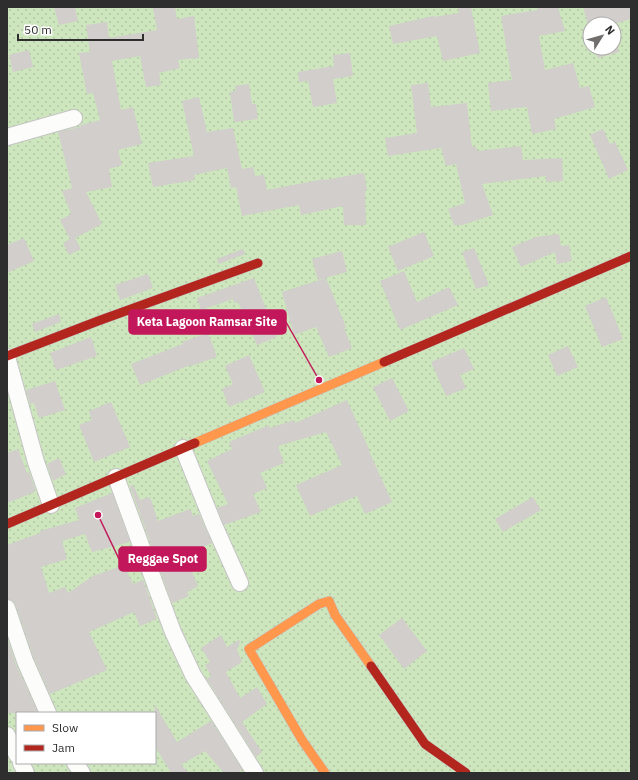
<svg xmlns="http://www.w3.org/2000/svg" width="638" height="780" viewBox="0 0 638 780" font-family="'IBM Plex Sans',sans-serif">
	<defs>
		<pattern id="grass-dots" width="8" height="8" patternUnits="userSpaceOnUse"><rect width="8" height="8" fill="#cee6be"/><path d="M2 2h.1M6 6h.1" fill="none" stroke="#b1c6a4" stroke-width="1.8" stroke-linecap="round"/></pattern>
	</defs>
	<rect width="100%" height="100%" fill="#ece8e4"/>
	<path fill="url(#grass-dots)" fill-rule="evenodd" d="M7,7h624v766h-624zM590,24h24v24h-24zM17,713h138v50h-138z"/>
	<g fill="#d1cecb">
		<path d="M54,7h21l3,14 -19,4z"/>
		<path d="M153,7h22l2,12 17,-3 5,42 -21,2 2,8 -21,5 2,12 -15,2 -6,-31 -28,5 9,49 12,-3 9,37 -24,6 4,15 -13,4 3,18 -26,5 16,32 -27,14 6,11 -12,6 -6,-12 7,-4 -10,-19 11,-6 -9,-23 10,-3 -14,-56 22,-5 1,-2 19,-5 -7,-27 -6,1 -8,-41 11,-1 -4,-27 21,-3 2,16 48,-8z"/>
		<path d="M458,7h13l9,46 -37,8 -6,-25 -44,8 -4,-18 44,-10 1,1 25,-4z"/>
		<path d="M537,7h21l7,24 -26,5 6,34 28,-7 7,25 9,-2 6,21 -41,12 2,10 -24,5 -5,-27 -36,4 -3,-28 24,-3 -11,-64 37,-6z"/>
		<path d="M583,7h48v12l-17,5h-24v7z"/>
		<path d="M614,36l5,16 -21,6 -3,-10h19z"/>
		<path d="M29,50l4,17 -20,5 -4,-17z"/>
		<path d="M350,53l3,23 -20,3 4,24 -24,4 -5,-26 -9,1 -1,-10 36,-6 -1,-11z"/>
		<path d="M428,83l3,24 36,-4 5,44 4,-1 1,5 44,-5 2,14 39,-2 1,23 -17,1v-6l-64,8 11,31 -31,10h-8l-6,-16 17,-6 -9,-39 -10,2 -5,-18 -53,8 -3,-18 32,-5 -6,-48z"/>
		<path d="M249,84l3,20h4l2,15 -24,3 -4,-30 6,-1 -1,-5z"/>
		<path d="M199,97l8,35 26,-4 9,41 11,-2 2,9 9,-1 3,15 57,-11v1l40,-7 3,17 -2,1 1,34h-22l-1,-19 -42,9 -2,-10 -57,11 -6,-29 -5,1 -4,-20 -33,7 1,5 -42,7 -5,-24 46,-7 -12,-55z"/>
		<path d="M603,129l7,15 5,-2 13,28 -19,9 -19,-44z"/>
		<path d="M424,232l10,24 -36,15 -10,-24z"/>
		<path d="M559,234l2,12 8,-1 3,16 -15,3 -2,-12 -34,15 -9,-20 24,-10z"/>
		<path d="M24,238l10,23 -27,12v-28z"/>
		<path d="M474,248l15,37 -13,4 -14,-37z"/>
		<path d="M243,249l2,5 -26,10 -2,-5z"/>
		<path d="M342,251l5,21 -29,8 -6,-21z"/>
		<path d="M404,271l13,31 32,-15 9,18 -58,25 -20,-49z"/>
		<path d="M148,274l5,14 -33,12 -5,-15z"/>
		<path d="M254,278l23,59 -20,8 -19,-43 -4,1 -1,-4 -32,11 -4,-12z"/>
		<path d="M326,278l20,49 -2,1 8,20 -23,9 -13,-30 -22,8 -12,-43z"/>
		<path d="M606,297l17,42 -21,8 -17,-41z"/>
		<path d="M59,314l2,8 -26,10 -3,-8z"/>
		<path d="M208,333l9,24 -26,9 -1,-1 -50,20 -9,-21 52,-20 -1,-2z"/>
		<path d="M91,337l6,19 -41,14 -6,-17z"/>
		<path d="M568,346l10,21 -21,9 -9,-21z"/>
		<path d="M464,348l10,21 -14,6 6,13 -20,8 -15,-34z"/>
		<path d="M249,355l16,37 -36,15 -7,-18 11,-5 -8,-18z"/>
		<path d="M392,378l17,33 -19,10 -17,-34z"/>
		<path d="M55,381l10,29 -26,8 -5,-15 -4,1 -4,-14z"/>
		<path d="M347,400l23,51h-1l23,51 -27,12 -8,-18 -47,20 -14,-31 46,-20 -16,-33 -48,14 6,17 -24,10 7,15 -14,6 8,18 -37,13 -7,-17 11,-4 -21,-43 25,-12 -3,-7 40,-17 1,3 24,-8 1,3z"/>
		<path d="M111,402l19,45 -36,15 -15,-37 13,-5 -3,-9z"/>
		<path d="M18,449l9,24 2,-1 6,17h-1l1,3 -28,11v-50z"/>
		<path d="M59,458l7,16 -13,7 -6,-17z"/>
		<path d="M133,485l7,15 10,-3 8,24 32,-12 3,7 6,-2 13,29 -26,11 -1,1 13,31 -11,6 2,4 -17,7 -42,-117z"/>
		<path d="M112,493l18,49 -38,10 -7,-18 -23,7 5,18 -26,8 8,26 16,-6 3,6 25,-17 31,-11 9,19 10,-4 14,39 -17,7 -6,-14 -45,20 18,38 -57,24 -16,-36 -18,-53 -3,-4 -6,-2v-54l33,-12v-2l39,-11 -4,-12z"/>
		<path d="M533,497l8,13 -38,22 -8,-13z"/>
		<path d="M402,618l25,33 -23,18 -25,-34z"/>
		<path d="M221,635l6,12 12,-7 1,1 -3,9 5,12 -16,10 14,26 17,-11 10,17 -25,18 20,30 -6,5 -49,-78 4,-4 -6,-10 5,-3 -9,-14z"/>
		<path d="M7,638l9,27 22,48h-31z"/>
		<path d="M155,705l22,37 34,-21 31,48 -4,4h-14l-19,-22 -24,14 8,8h-18l-16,-27z"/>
	</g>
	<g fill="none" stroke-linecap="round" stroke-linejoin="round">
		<g stroke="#c5c4c5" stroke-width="18">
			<g id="street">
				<path d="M7,137l67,-19"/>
				<path d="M7,357l29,105 15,43"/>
				<path d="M183,448l31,77 26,58"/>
				<path d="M116,477l42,115 15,40 20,43 18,28 44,70"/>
				<path d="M7,608l18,53 23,52"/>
				<path d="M7,735l10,20"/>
				<path d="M21,763l5,10"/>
				<path d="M75,763l7,10"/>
			</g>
		</g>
		<g stroke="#c5c4c5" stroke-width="10">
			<g id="slow">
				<path d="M195,443l189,-81"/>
				<path d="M325,773l-23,-33 -53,-91 70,-45 10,-3 6,14 36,51"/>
			</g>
		</g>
		<g stroke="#c5c4c5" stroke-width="10">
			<g id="jam">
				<path d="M7,356l91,-35 160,-58"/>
				<path d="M384,362l247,-106"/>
				<path d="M7,524l188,-81"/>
				<path d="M371,666l54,78 41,29"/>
			</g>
		</g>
		<use href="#street" stroke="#fcfcfb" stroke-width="16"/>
		<use href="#slow" stroke="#ff974d" stroke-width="9"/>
		<use href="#jam" stroke="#b3261e" stroke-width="9"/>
	</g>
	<path fill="none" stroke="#c2185b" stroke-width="1.5" d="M319 380L286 322M98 515L119 559"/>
	<g fill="#c2185b" stroke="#fff" stroke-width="1.5">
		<circle cx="319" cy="380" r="4"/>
		<circle cx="98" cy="515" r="4"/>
	</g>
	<g fill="#c2185b" stroke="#c2185b" stroke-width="1.5">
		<rect x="129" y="310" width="157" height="24" rx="4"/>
		<rect x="119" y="547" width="87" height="24" rx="4"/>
	</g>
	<g font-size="12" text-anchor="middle" font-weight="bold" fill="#fff">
		<text x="207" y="326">Keta Lagoon Ramsar Site</text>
		<text x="163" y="563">Reggae Spot</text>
	</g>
	<rect width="638" height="780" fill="none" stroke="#2e2e2e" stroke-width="16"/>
	<rect x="16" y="712" width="140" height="52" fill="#ffffff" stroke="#ababab"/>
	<rect x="24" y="725" width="20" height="6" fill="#ff974d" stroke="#ababab"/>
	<text x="52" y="732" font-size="12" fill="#2e2e2e">Slow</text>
	<rect x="24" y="745" width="20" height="6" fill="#b3261e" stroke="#ababab"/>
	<text x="52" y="752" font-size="12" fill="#2e2e2e">Jam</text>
	<g transform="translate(602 36) rotate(53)"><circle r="19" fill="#ffffff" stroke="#ababab"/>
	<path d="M0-3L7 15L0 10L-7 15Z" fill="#706f6e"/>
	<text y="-6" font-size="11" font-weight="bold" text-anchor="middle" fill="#2e2e2e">N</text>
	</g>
	<path d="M18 34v6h125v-6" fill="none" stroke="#2e2e2e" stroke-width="2"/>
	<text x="24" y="34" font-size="12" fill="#2e2e2e" stroke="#ffffff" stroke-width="3" paint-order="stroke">50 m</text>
</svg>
